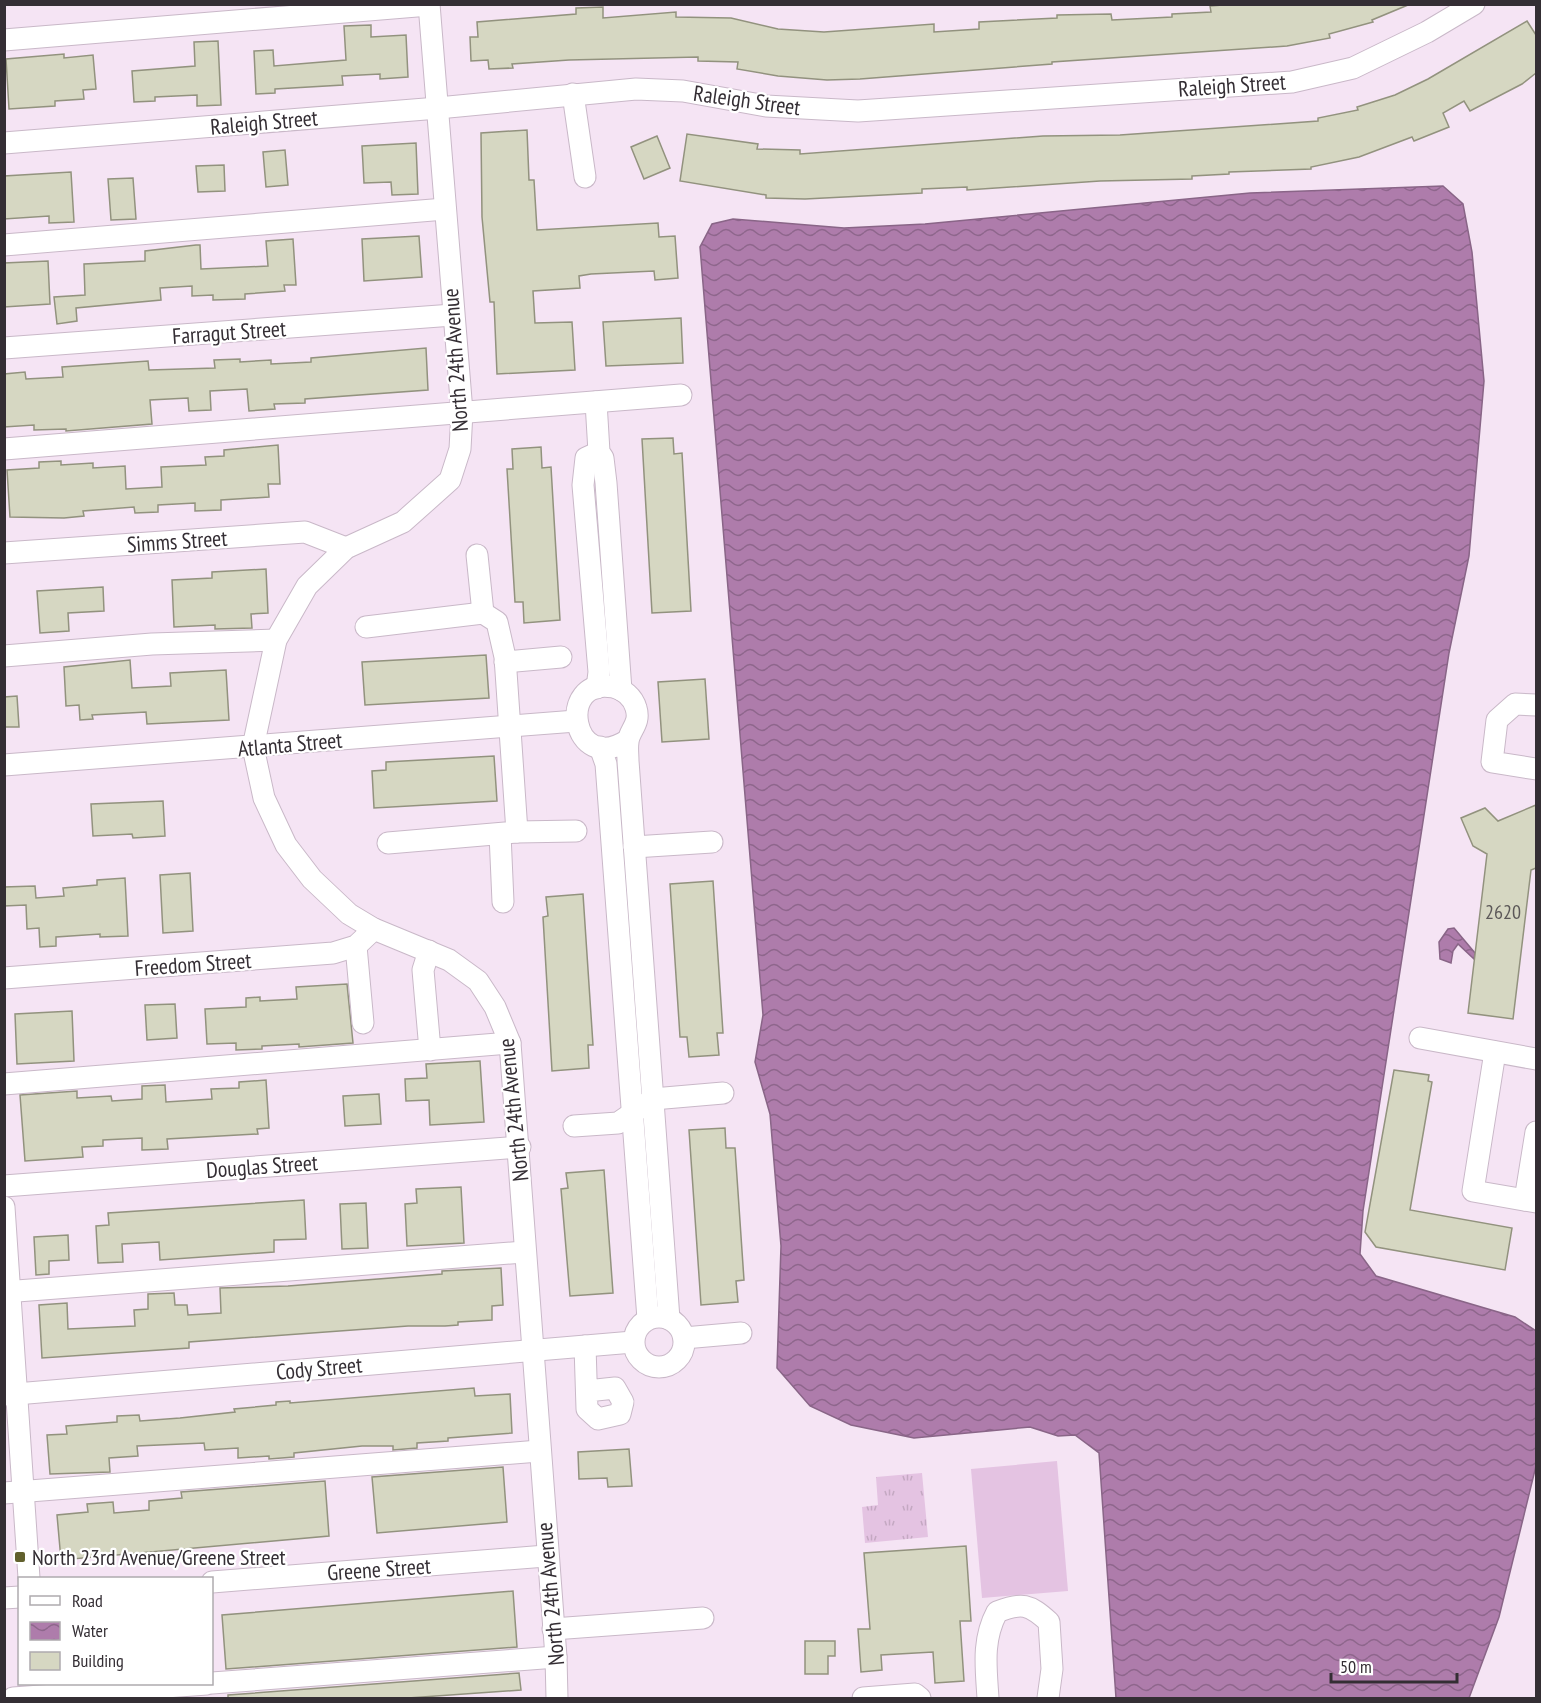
<svg xmlns="http://www.w3.org/2000/svg" width="1541" height="1703" viewBox="0 0 1541 1703" font-family="'PT Sans Narrow',sans-serif">
	<defs>
		<pattern id="park-tufts" width="24" height="20" patternUnits="userSpaceOnUse" patternTransform="scale(1.5)"><rect width="24" height="20" fill="#e4c3e2"/><path d="M3 7l-1-3M5 7V3M7 7l1-3M15 17l-1-3M17 17v-4M19 17l1-3" fill="none" stroke="#c4a8c2"/></pattern>
		<pattern id="water-waves" width="16" height="10" patternUnits="userSpaceOnUse" patternTransform="scale(1.5)"><rect width="16" height="10" fill="#ae7cab"/><path d="M0 5q4-4 8 0t8 0" fill="none" stroke="#8e668c"/></pattern>
	</defs>
	<rect width="100%" height="100%" fill="#f5e4f4"/>
	<path fill="#e4c3e2" d="M1057,1461l11,130 -86,7 -11,-129z"/>
	<path fill="url(#park-tufts)" d="M922,1473l6,64 -63,6 -3,-36 16,-2 -2,-28z"/>
	<g fill="url(#water-waves)" stroke="#896587" stroke-width="1.5">
		<path d="M1443,186l20,18 9,48 12,129 -15,175 -20,97 -86,558 -3,43 16,22 139,41 21,14v135l-37,151 -30,81h-353l-17,-245 -24,-18 -17,1 -28,-9 -116,11 -63,-13 -41,-19 -33,-38 4,-122 -11,-132 -15,-52 8,-47 -63,-768 12,-23 21,-5 111,9 81,-4 325,-31z"/>
		<path d="M1454,928l21,25 -1,6 -16,-15 -5,7 -2,12 -11,-4 -1,-17 9,-13z"/>
	</g>
	<g fill="#d6d7c2" stroke="#92927e" stroke-width="1.5">
		<path d="M1236,4l172,1 -36,15 1,2 -44,12 1,4 -43,8 -235,16v2l-192,15 -33,1 -49,-4 -41,-7 1,-7 -40,-1v-4l-129,3 -57,4 1,4 -24,1 -1,-9 -17,1 -1,-24h8l-1,-15 99,-8v-6l27,-1v11l73,-6v5l55,1 47,11 46,3 110,-8v8l45,-3v-7l78,-4v-3l54,-1 1,6 60,-3v-3l39,-2 -1,-6z"/>
		<path d="M1527,21l9,14v38l-14,11 -52,27 -6,-10 -21,12 6,14 -35,14 -2,-4 -53,20 -48,10v2l-82,3v2l-37,2v3l-92,2 -133,9v-3l-45,2v4l-117,6 -39,-1v-3l-86,-14 7,-47 71,10 -1,5 43,1v4l243,-18 77,-1 198,-14v-3l40,-8 -1,-3 38,-12 33,-16z"/>
		<path d="M371,25v12l35,-2 2,42 -28,2v-5l-38,2 1,9 -68,4v4l-19,1 -2,-43 19,-1 1,16 72,-6 -2,-34z"/>
		<path d="M218,41l3,64 -24,1v-11l-42,2v4l-21,1 -2,-31 63,-5 -1,-24z"/>
		<path d="M64,54v4l29,-3 3,34 -13,1 1,9 -29,2v5l-46,3 -3,-50z"/>
		<path d="M527,130l2,50h5l3,50 121,-7 1,14 16,-1 3,42 -23,2 -1,-9 -63,3 -12,2 1,12 -47,3 2,32 37,-1 3,48 -78,4 -3,-72h-4l-8,-85 -1,-84z"/>
		<path d="M657,136l13,32 -26,11 -13,-32z"/>
		<path d="M416,143l2,51 -26,1 -1,-13 -27,1 -2,-37z"/>
		<path d="M285,150l3,35 -22,2 -3,-35z"/>
		<path d="M224,165l1,26 -27,1 -2,-26z"/>
		<path d="M71,172l3,50 -25,1v-7l-45,3v-43z"/>
		<path d="M133,178l3,41 -25,1 -3,-41z"/>
		<path d="M419,236l3,41 -58,4 -2,-42z"/>
		<path d="M293,239l3,46h-12l1,6 -40,3v5l-32,1v-5l-21,1v-10l-32,2 1,12 -85,8 1,13 -20,3 -3,-27 31,-2 -1,-31 61,-3v-10l51,-6h4l1,24 67,-3 -2,-25z"/>
		<path d="M48,261l2,43 -46,3v-44z"/>
		<path d="M681,318l2,45 -77,3 -3,-44z"/>
		<path d="M426,348l2,42 -123,9v4l-31,1 1,5 -26,2 -2,-22 -37,2 1,19 -22,1 -1,-13 -38,2 2,24 -86,7v-2l-32,1v-5l-30,2v-53l21,-2 1,7 37,-2 -1,-10 86,-6 1,9 66,-2 -1,-8 26,-1v3l31,-2v4l40,-2v-4z"/>
		<path d="M673,438l1,16 8,-1 9,158 -39,2 -10,-174z"/>
		<path d="M278,445l2,39h-12l1,13 -48,3v10l-26,1v-8l-37,2v7l-23,1 -1,-6 -51,4 1,5 -20,2 -54,-1 -3,-47 32,-2v-6l22,-1v4l32,-2v5l32,-2 1,23 36,-2 -1,-20 45,-2 -1,-8 19,-1v-6z"/>
		<path d="M541,447l1,21 9,-1 9,153 -36,3 -1,-21h-8l-8,-133h6l-1,-20z"/>
		<path d="M266,569l2,44 -17,1 1,14 -37,1v-4l-41,2 -2,-47 40,-2v-6z"/>
		<path d="M103,587l1,24 -36,2 1,18 -29,2 -3,-42z"/>
		<path d="M486,655l3,43 -124,7 -3,-43z"/>
		<path d="M130,660l2,28 39,-2 -1,-13 56,-3 3,50 -82,4 -1,-12 -54,3 1,4 -13,1 -1,-15 -13,1 -2,-39z"/>
		<path d="M705,679l4,60 -47,3 -4,-60z"/>
		<path d="M17,696l2,31h-15v-30z"/>
		<path d="M494,756l3,45 -123,7 -2,-37 14,-1v-8z"/>
		<path d="M163,801l2,35 -32,2 -1,-4 -39,2 -2,-32z"/>
		<path d="M1536,805v63l-5,2 -18,149 -45,-6 19,-159 -14,-8 -12,-28 24,-10 13,13z"/>
		<path d="M190,873l3,58 -30,2 -3,-58z"/>
		<path d="M125,878l3,58 -28,1v-3l-44,3v9l-16,1 -1,-19 -12,1 -1,-24 -22,1v-19l31,-1 1,12 28,-2 -1,-8 34,-3v-5z"/>
		<path d="M713,881l10,152h-6l2,22 -30,2 -2,-20h-7l-10,-153z"/>
		<path d="M583,894l10,151h-5l1,23 -37,3 -9,-154 5,-1 -2,-19z"/>
		<path d="M347,984l6,59 -54,4v-3l-37,2v3l-26,1v-7l-29,1 -2,-35 41,-2v-9l14,-1v4l37,-2 -1,-12z"/>
		<path d="M175,1004l2,34 -30,2 -2,-35z"/>
		<path d="M72,1011l2,50 -57,3 -2,-50z"/>
		<path d="M480,1061l4,61 -54,3 -1,-25 -23,1 -1,-22 22,-1 -1,-14z"/>
		<path d="M1394,1070l35,5 -1,6 4,1 -22,128 102,18 -7,42 -129,-23 -11,-15z"/>
		<path d="M266,1080l3,48 -12,1 1,5 -91,5 1,10 -26,1v-12l-39,2v6l-21,1 1,10 -58,4 -5,-66 57,-4v7l34,-2 1,5 30,-2v-13l23,-1 1,17 46,-3 -1,-10 28,-1v-6z"/>
		<path d="M379,1094l2,30 -36,2 -2,-30z"/>
		<path d="M725,1128l1,20h9l9,132 -8,1 2,21 -37,3 -12,-175z"/>
		<path d="M604,1170l9,123 -43,3 -9,-107 7,-1 -2,-15z"/>
		<path d="M461,1187l3,56 -57,3 -2,-42 12,-1 -1,-14z"/>
		<path d="M304,1200l2,39 -32,1v12l-114,8 -1,-18 -37,2 1,18 -25,1 -2,-37 13,-1 -1,-12z"/>
		<path d="M366,1203l2,45 -26,1 -2,-45z"/>
		<path d="M68,1235l1,25 -20,1v13l-13,1 -2,-38z"/>
		<path d="M501,1268l2,37 -11,1v14l-34,2v3l-13,1h-37l-219,16v6l-147,10 -3,-53 28,-2 1,26 67,-3 -1,-16 14,-1v-15l26,-1 1,12h12l1,10 33,-2 -1,-25 68,-2 154,-12v-3z"/>
		<path d="M474,1388l1,8 35,-2 2,39 -64,5v3l-31,2v5l-24,2v-4h-31l-68,7v4l-25,2v-3l-31,2v-10l-33,2 -1,-7 -67,3 1,10 -29,2 1,14 -60,2 -3,-39 20,-1 -1,-8 51,-4v-6l22,-1 1,6 40,-3 55,-6 -1,-3 42,-4v-3l14,-1v2z"/>
		<path d="M629,1449l3,37 -24,1 -1,-9 -28,1 -1,-27z"/>
		<path d="M503,1467l4,55 -130,11 -5,-56z"/>
		<path d="M325,1481l4,55 -268,24 -4,-45 31,-3 -1,-8 26,-2 1,11 35,-3v-9l33,-3 -1,-6z"/>
		<path d="M966,1546l5,75h-11l4,60 -29,2 -2,-31 -52,3 1,15 -21,2 -3,-43h12l-6,-76z"/>
		<path d="M513,1591l4,56 -291,22 -4,-54z"/>
		<path d="M805,1641h30v15h-7v18h-23z"/>
		<path d="M519,1673l2,17 -113,8h-180v-3z"/>
	</g>
	<g fill="none" stroke-linecap="round" stroke-linejoin="round">
		<g stroke="#c9b8c8" stroke-width="23">
			<g id="minor">
				<path d="M429,4l33,408 -2,37 -10,31 -47,42 -57,26 -39,38 -31,54 -23,107 11,51 22,47 26,34 37,35 25,15 75,31 29,21 17,26 15,36 46,614 1,41"/>
				<path d="M4,40l425,-35"/>
				<path d="M573,94l12,83"/>
				<path d="M4,143l434,-35 198,-19 47,2 83,15 92,5 434,-29 61,-14 74,-36 47,-28"/>
				<path d="M4,245l441,-36"/>
				<path d="M4,348l449,-33"/>
				<path d="M596,402l3,50 4,6 3,25 15,207"/>
				<path d="M4,449l677,-54"/>
				<path d="M4,553l301,-21 41,16"/>
				<path d="M477,555l6,58"/>
				<path d="M366,627l117,-14 14,9 8,35 12,175 -129,11"/>
				<path d="M4,656l148,-12 124,-4"/>
				<path d="M505,662l56,-5"/>
				<path d="M597,688l2,-16 -16,-187 3,-27 13,-6"/>
				<path d="M1536,705l-21,-1 -18,16 -5,42 44,7"/>
				<path d="M628,740c-57,37 -72,-64 -15,-53 10,2 20,10 23,21 5,16 -7,22 -8,34 -1,6 0,13 0,19l41,558"/>
				<path d="M600,747l6,17 42,555"/>
				<path d="M4,765l572,-44"/>
				<path d="M517,832l59,-1"/>
				<path d="M500,834l3,68"/>
				<path d="M634,847l78,-5"/>
				<path d="M356,946l7,77"/>
				<path d="M429,951l-6,19 7,80"/>
				<path d="M4,978l329,-25 23,-7 18,-17"/>
				<path d="M1420,1038l116,21"/>
				<path d="M1495,1052l-22,139 63,11"/>
				<path d="M4,1084l506,-41"/>
				<path d="M574,1126l44,-3 35,-24 70,-6"/>
				<path d="M4,1186l516,-39"/>
				<path d="M1525,1200l11,-68"/>
				<path d="M4,1207l25,371"/>
				<path d="M4,1292l520,-40"/>
				<circle cx="659" cy="1342" r="25"/>
				<path d="M684,1338l57,-5"/>
				<path d="M585,1346l2,63 11,10 22,-5 3,-12 -8,-14 -28,3"/>
				<path d="M4,1395l629,-53"/>
				<path d="M4,1493l535,-42"/>
				<path d="M212,1582l334,-26"/>
				<path d="M4,1598l16,-1"/>
				<path d="M553,1629l150,-11"/>
				<path d="M212,1683l344,-26"/>
				<path d="M13,1698l194,-14"/>
				<path d="M863,1698l52,-4 5,4"/>
				<path d="M988,1698c-2,-31 -6,-58 9,-86 25,-10 32,-8 52,10l3,47 -4,29"/>
			</g>
		</g>
		<use href="#minor" stroke="#fff" stroke-width="21"/>
	</g>
	<rect fill="#61602d" stroke="#fff" stroke-width="2" x="14" y="1551" width="12" height="12" rx="3"/>
	<g text-anchor="middle" dominant-baseline="central" stroke-width="4.5" stroke-linejoin="round" paint-order="stroke">
		<g font-size="20" fill="#5c5858">
			<text x="1503" y="912">2620</text>
		</g>
		<g font-size="22" fill="#342e34" stroke="#fff">
			<text transform="translate(1232 85) rotate(-4)">Raleigh Street</text>
			<text transform="translate(747 100) rotate(8)">Raleigh Street</text>
			<text transform="translate(264 122) rotate(-5)">Raleigh Street</text>
			<text transform="translate(229 332) rotate(-4)">Farragut Street</text>
			<text transform="translate(455 360) rotate(-94)">North 24th Avenue</text>
			<text transform="translate(177 541) rotate(-4)">Simms Street</text>
			<text transform="translate(290 744) rotate(-5)">Atlanta Street</text>
			<text transform="translate(193 964) rotate(-4)">Freedom Street</text>
			<text transform="translate(513 1110) rotate(-96)">North 24th Avenue</text>
			<text transform="translate(262 1166) rotate(-4)">Douglas Street</text>
			<text transform="translate(319 1368) rotate(-5)">Cody Street</text>
			<text transform="translate(379 1569) rotate(-4)">Greene Street</text>
			<text transform="translate(550 1594) rotate(-95)">North 24th Avenue</text>
		</g>
		<g font-size="22" fill="#342e34" stroke="#fff" text-anchor="start">
			<text x="32" y="1557">North 23rd Avenue/Greene Street</text>
		</g>
	</g>
	<rect width="1541" height="1703" fill="none" stroke="#342e34" stroke-width="12"/>
	<rect x="18" y="1577" width="195" height="108" fill="#ffffff" stroke="#aeabae" stroke-width="1.5"/>
	<rect x="30" y="1596" width="30" height="9" fill="#ffffff" stroke="#aeabae" stroke-width="1.5"/>
	<text x="72" y="1607" font-size="18" fill="#342e34">Road</text>
	<rect x="30" y="1622" width="30" height="18" fill="url(#water-waves)" stroke="#aeabae" stroke-width="1.5"/>
	<text x="72" y="1637" font-size="18" fill="#342e34">Water</text>
	<rect x="30" y="1652" width="30" height="18" fill="#d6d7c2" stroke="#aeabae" stroke-width="1.5"/>
	<text x="72" y="1667" font-size="18" fill="#342e34">Building</text>
	<path d="M1331 1673v9h126v-9" fill="none" stroke="#342e34" stroke-width="3"/>
	<text x="1340" y="1673" font-size="18" fill="#342e34" stroke="#ffffff" stroke-width="4.5" paint-order="stroke">50 m</text>
</svg>
